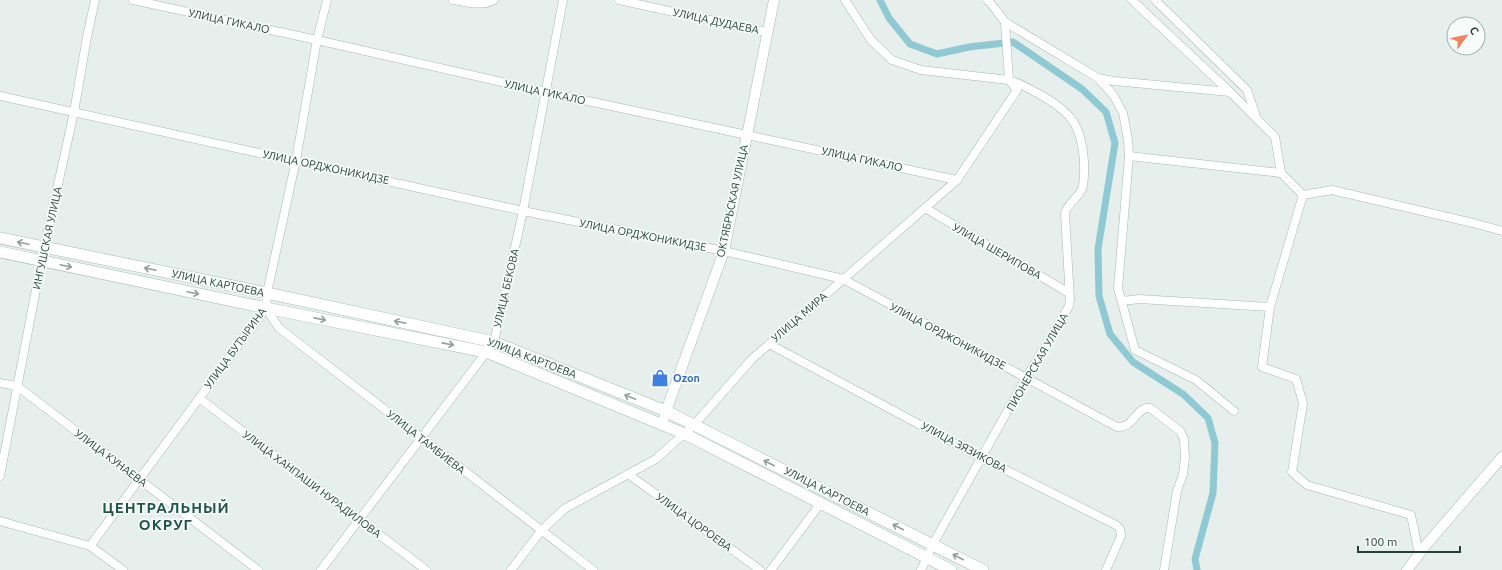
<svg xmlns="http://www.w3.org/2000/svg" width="1502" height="570" viewBox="0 0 1502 570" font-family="Ubuntu,sans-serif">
	<rect width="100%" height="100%" fill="#e6efeb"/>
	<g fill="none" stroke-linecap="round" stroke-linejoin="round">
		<path stroke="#8ec9d4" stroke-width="7" d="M880,0l9,18 21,26 27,10 32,-7 44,-5 69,47 24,23 9,31 -17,106 1,47 11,38 23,28 50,32 25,24 7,25 -2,50 -18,66 2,11"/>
		<g stroke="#a8b8b2" stroke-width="9">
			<g id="minor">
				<path d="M133,0l184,40 229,52 411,88"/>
				<path d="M453,0c13,2 29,7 41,0"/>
				<path d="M619,0l147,32"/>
				<path d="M845,0l26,40 21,20 29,10 88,10c11,3 20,9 30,14 32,18 42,30 45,67 0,9 1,19 -2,28 -4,9 -14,14 -17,24l5,87 -1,6 -43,72 -93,166 -12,26"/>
				<path d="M987,0c7,6 12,15 18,22l93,56 16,18 9,17 5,27 1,16 -11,132 17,62 61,30 38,31"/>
				<path d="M1132,0l98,92"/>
				<path d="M1155,0l92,90 9,26"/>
				<path d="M1098,78l16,3 116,11 45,45 6,36 22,22 29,-5 141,33 29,8"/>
				<path d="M0,96l523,115 201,40 119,28 274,148c18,1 19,-21 33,-19l30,23 4,8 1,19 -2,16 -6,17 -13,79"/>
				<path d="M1129,156l152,17"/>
				<path d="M1303,195l-33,112 -8,60 34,12 7,24 -11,69 15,13 104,30 8,39"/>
				<path d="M925,208l144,85"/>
				<path d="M1122,301l17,-2 131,8"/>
				<path d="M266,308l13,20 314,242"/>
				<path d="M769,344l213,114 134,67 4,4 1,7 -15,34"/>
				<path d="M0,383l17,3 241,184"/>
				<path d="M199,398l227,172"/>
				<path d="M628,474l132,96"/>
				<path d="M0,476l44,-228 30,-136 13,-75 8,-37"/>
				<path d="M0,521l90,25 33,24"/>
				<path d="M90,546l176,-238 1,-15 29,-133 21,-120 10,-40"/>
				<path d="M321,570l173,-228 29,-131 40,-211"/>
				<path d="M511,570l30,-39 23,-22 92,-50 38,-34 58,-66 205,-179 60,-90 -8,-10 -4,-58"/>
				<path d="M771,570l49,-66"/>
			</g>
		</g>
		<g stroke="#a8b8b2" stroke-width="11">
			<g id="tertiary">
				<path d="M662,425l4,-14 58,-160 50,-251"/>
				<path d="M1407,570l19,-25 76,-88"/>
			</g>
		</g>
		<g stroke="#a4bbb3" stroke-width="12">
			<g id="secondary">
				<path d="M0,238l267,55 227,49 172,69 317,159"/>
				<path d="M0,252l266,56 220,44 199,82 266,136"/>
			</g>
		</g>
		<use href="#minor" stroke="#fff" stroke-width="8"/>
		<use href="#tertiary" stroke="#fff" stroke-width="10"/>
		<use href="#secondary" stroke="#fff" stroke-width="11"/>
	</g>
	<defs><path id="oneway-shaft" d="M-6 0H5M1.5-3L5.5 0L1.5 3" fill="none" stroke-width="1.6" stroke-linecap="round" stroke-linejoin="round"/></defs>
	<g stroke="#92a09c">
		<use href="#oneway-shaft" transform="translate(23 243) rotate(-168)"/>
		<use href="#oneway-shaft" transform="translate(66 266) rotate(12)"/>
		<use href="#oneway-shaft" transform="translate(150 269) rotate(-168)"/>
		<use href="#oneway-shaft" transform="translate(193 293) rotate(12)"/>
		<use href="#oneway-shaft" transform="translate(320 319) rotate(11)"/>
		<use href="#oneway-shaft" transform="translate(400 322) rotate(-168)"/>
		<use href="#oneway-shaft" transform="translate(448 344) rotate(11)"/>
		<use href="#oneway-shaft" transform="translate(630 397) rotate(-158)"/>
		<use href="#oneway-shaft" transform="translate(769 463) rotate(-153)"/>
		<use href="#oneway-shaft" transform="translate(898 527) rotate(-153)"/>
		<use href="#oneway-shaft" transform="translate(958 557) rotate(-153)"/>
	</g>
	<defs>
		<g id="shop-bare" transform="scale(1.38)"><path d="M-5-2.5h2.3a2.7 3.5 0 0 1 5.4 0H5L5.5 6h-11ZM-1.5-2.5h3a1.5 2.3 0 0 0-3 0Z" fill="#3f7fe0" stroke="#f7fbf9" stroke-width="2.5" paint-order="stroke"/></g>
	</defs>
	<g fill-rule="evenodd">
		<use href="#shop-bare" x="660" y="378"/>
	</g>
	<g text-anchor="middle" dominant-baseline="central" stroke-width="3.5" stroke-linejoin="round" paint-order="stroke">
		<g font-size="11" fill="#24423a" stroke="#f7fbf9">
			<text transform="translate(229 21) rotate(12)">УЛИЦА ГИКАЛО</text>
			<text transform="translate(716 21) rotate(12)">УЛИЦА ДУДАЕВА</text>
			<text transform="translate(545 92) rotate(12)">УЛИЦА ГИКАЛО</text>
			<text transform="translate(862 159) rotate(12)">УЛИЦА ГИКАЛО</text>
			<text transform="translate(326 167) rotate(12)">УЛИЦА ОРДЖОНИКИДЗЕ</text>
			<text transform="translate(732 201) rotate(-78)">ОКТЯБРЬСКАЯ УЛИЦА</text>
			<text transform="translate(643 235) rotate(11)">УЛИЦА ОРДЖОНИКИДЗЕ</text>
			<text transform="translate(47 238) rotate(-78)">ИНГУШСКАЯ УЛИЦА</text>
			<text transform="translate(997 251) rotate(30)">УЛИЦА ШЕРИПОВА</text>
			<text transform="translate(218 283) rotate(12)">УЛИЦА КАРТОЕВА</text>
			<text transform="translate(506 288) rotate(-77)">УЛИЦА БЕКОВА</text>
			<text transform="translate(799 317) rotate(-41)">УЛИЦА МИРА</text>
			<text transform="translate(948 336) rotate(28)">УЛИЦА ОРДЖОНИКИДЗЕ</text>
			<text transform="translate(235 348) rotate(-54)">УЛИЦА БУТЫРИНА</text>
			<text transform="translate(532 358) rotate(21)">УЛИЦА КАРТОЕВА</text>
			<text transform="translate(1037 362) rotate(-60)">ПИОНЕРСКАЯ УЛИЦА</text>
			<text transform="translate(426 442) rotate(38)">УЛИЦА ТАМБИЕВА</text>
			<text transform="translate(964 447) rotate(28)">УЛИЦА ЗЯЗИКОВА</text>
			<text transform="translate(111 458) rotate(37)">УЛИЦА КУНАЕВА</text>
			<text transform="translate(312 484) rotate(37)">УЛИЦА ХАНПАШИ НУРАДИЛОВА</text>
			<text transform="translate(827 491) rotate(27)">УЛИЦА КАРТОЕВА</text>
			<text transform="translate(694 522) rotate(36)">УЛИЦА ЦОРОЕВА</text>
		</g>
		<g font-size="11" font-weight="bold" fill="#366cbe" stroke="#f7fbf9" text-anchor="start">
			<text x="673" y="378">Ozon</text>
		</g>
		<g font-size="15" font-weight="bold" letter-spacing="1" fill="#1f5548" stroke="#f7fbf9">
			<text x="166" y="507">ЦЕНТРАЛЬНЫЙ<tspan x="166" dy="17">ОКРУГ</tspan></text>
		</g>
	</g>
	<g transform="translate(1466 36) rotate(57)"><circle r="19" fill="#f7fbf9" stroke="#a3b1ad"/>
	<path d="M0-3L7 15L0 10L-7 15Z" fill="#f4845f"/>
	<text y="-6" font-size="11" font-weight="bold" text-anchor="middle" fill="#24423a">С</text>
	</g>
	<path d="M1358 546v6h102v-6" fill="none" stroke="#24423a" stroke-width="2"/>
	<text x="1364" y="546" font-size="12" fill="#24423a" stroke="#f7fbf9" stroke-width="3" paint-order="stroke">100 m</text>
</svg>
